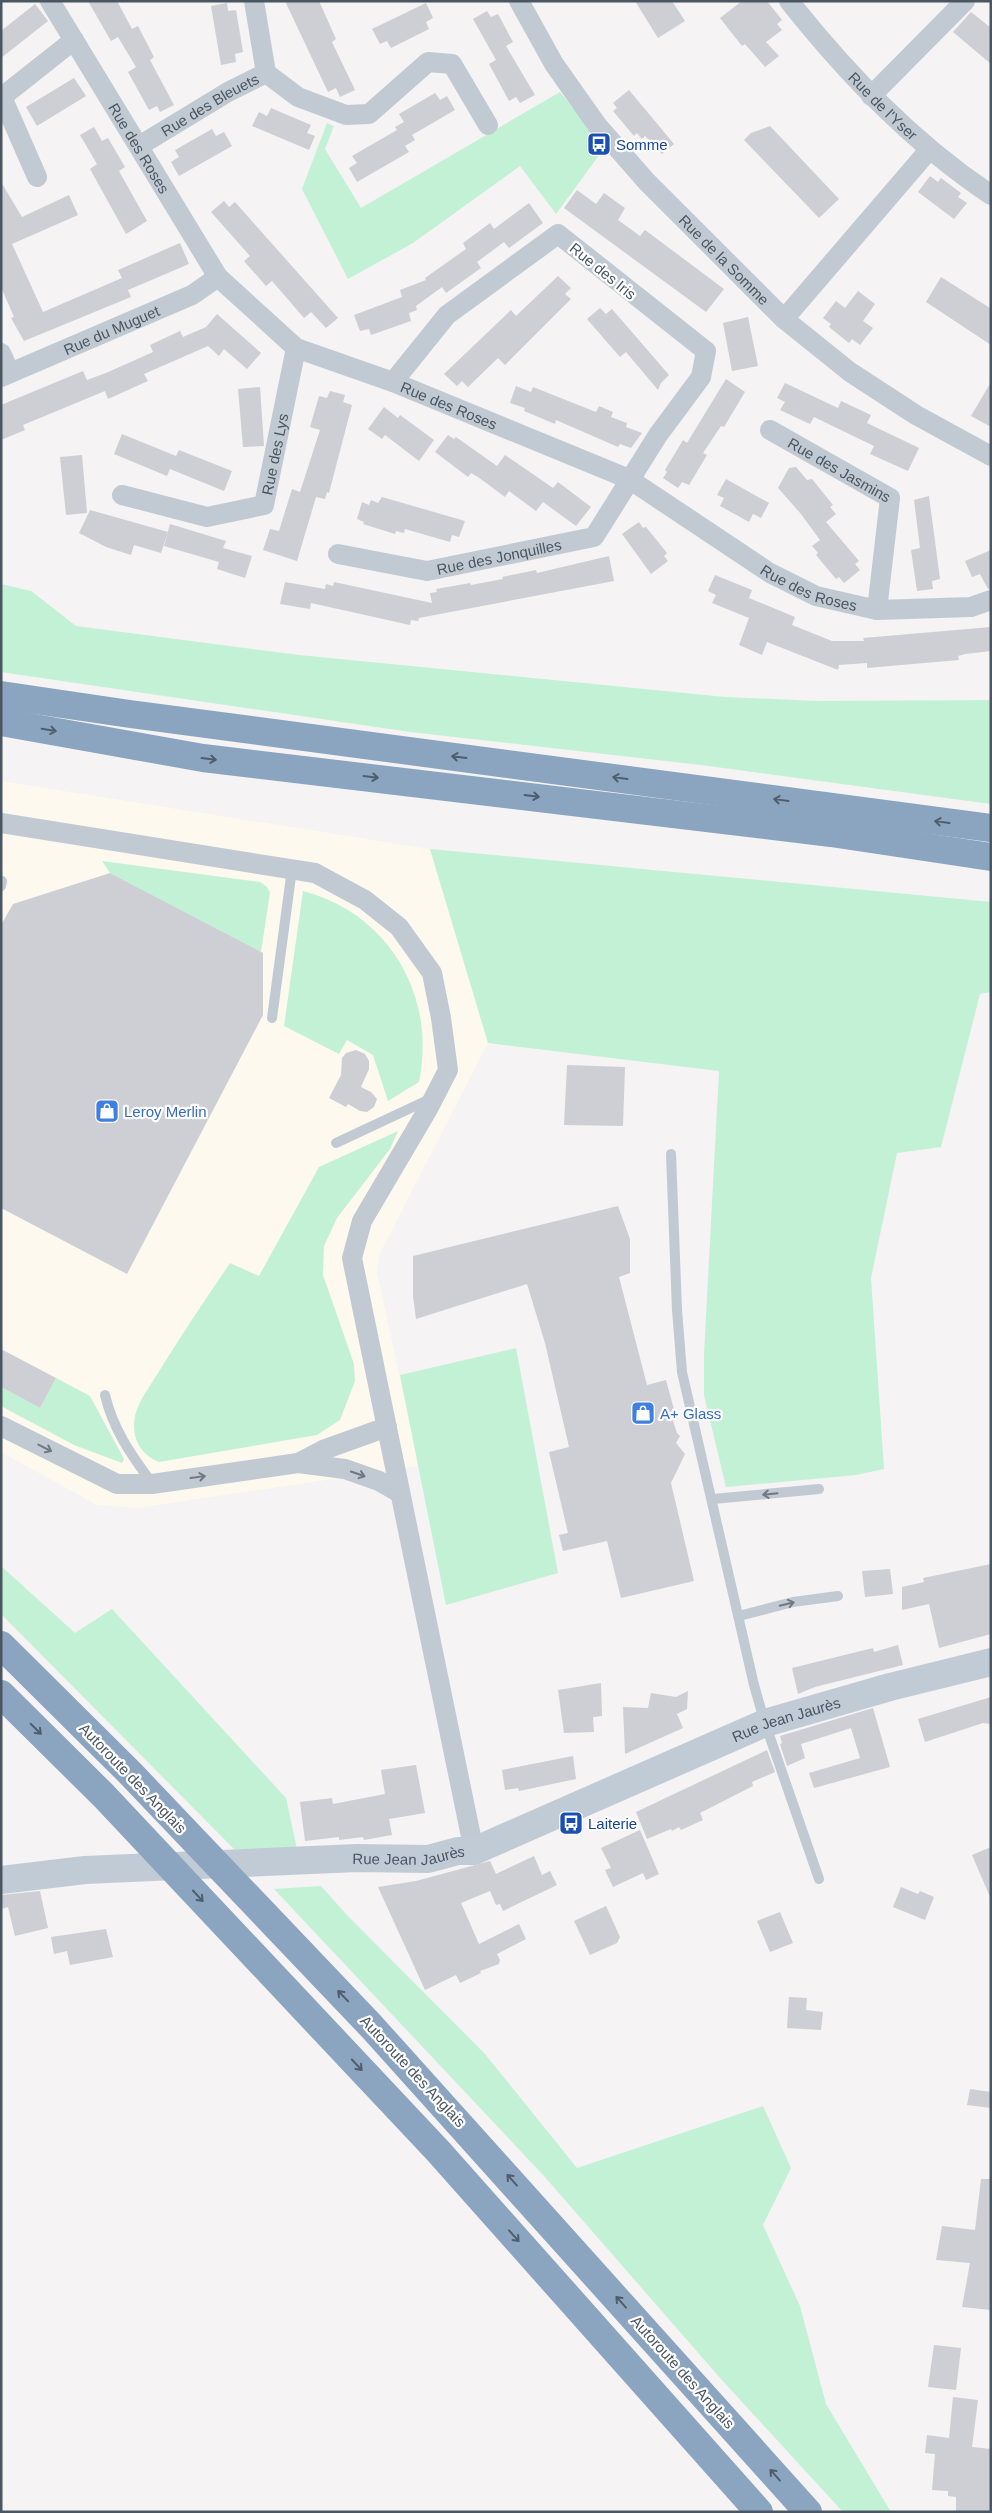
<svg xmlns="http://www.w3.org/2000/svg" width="992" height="2513" viewBox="0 0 992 2513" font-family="Arial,sans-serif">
	<rect width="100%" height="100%" fill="#f5f3f3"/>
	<path fill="#fdf9ef" d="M1,781l429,68 58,194 -109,212 -2,17 42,194 -281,42 -41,-3 -96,-53z"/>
	<g fill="#c3f1d5">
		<path d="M560,92l45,55 -49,67 -36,-48 -107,77 -65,36 -46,-90 25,-66 7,3 -9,23 36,59z"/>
		<path d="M1,584l30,7 45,35 223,29 426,42 92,4 174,-1v104l-290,-39 -291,-33 -409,-60z"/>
		<path d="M430,849l561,53v90l-11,2 -39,153 -44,6 -26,125 13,191 -28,6 -130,12 -22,-92v-40l15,-284 -231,-28z"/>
		<path d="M102,861l158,21 7,5 3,6 -9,59 -151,-79z"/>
		<path d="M303,891c85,22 134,104 116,191l-31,19 -15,-46 -26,-15 -8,14 -55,-28z"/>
		<path d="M398,1131l-8,18 -53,69 -13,28 -1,29 31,89 1,17 -15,39 -23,15 -158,27c-19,-7 -28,-25 -24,-46 3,-14 14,-28 21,-40 24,-39 49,-76 74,-113l29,13 60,-109z"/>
		<path d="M516,1348l42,225 -112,32 -46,-230z"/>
		<path d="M56,1378l34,18 34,63 -2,4 -48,-18 -73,-39v-19l39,21z"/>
		<path d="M1,1566l74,67 37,-24 174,189 11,51h-63l-233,-235z"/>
		<path d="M321,1886l24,27 140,141 92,114 186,-62 28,62 -28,57 37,81 26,98 65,108h-48l-122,-133 -177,-203 -270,-287z"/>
	</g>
	<g fill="#cdcfd5">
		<path d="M88,1h29l15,28 6,-3 16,31 -4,3 24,45 -14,7 -3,-6 -8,4 -21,-38 8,-5 -18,-30 -7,4z"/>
		<path d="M285,1h34l17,38 -4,3 23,48 -15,7 -4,-9 -8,4z"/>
		<path d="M635,1h37l13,20 -27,17z"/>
		<path d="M742,1h25l15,19 -5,4 5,6 -16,12 13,14 -14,11 -20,-23 -3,2 -22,-28z"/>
		<path d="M227,3l1,8 8,-1 7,42 -8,2 1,8 -15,3 -10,-59z"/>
		<path d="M426,3l7,15 -7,4 3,7 -38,19 -4,-7 -7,3 -8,-15z"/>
		<path d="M35,4l13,17 -47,37v-27z"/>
		<path d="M487,11l4,6 7,-3 15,28 -7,4 29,49 -15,8 -4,-6 -7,4 -20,-37 7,-4 -23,-41z"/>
		<path d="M971,12l20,16v36l-38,-32z"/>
		<path d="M74,78l12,18 -49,30 -11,-19z"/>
		<path d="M629,90l45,54 -12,10 -17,-18 -3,3 -5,-6 -3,3 -21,-25 4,-3 -4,-5z"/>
		<path d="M435,93l5,7 7,-4 8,14 -43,25 3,5 -10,6 4,6 -52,30 -8,-14 8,-5 -5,-7 45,-26 -2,-3 9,-5 -5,-8z"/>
		<path d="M271,108l40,17 -4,8 8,3 -6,14 -57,-24 7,-14 8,4z"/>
		<path d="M770,126l69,73 -20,19 -75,-78 7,-7z"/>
		<path d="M94,127l8,14 6,-3 17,29 -6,4 28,50 -21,13 -36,-65 7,-5 -17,-29z"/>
		<path d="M212,129l4,7 8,-4 8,14 -53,30 -8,-14 8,-5 -4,-7z"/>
		<path d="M930,176l8,6 3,-4 20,15 -3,4 9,6 -13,16 -36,-27z"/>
		<path d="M1,182l21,35 47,-22 9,20 -66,29 31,68 79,-34 -4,-8 62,-27 9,21 -61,26 -5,-11 8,18 -107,44 -13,-23 3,-1 -13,-30z"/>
		<path d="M577,190l19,14 8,-11 21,15 -7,12 22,16 5,-6 79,59 -18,23 -142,-104z"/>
		<path d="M224,201l5,6 6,-5 103,116 -12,10 -15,-16 -7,6 -32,-37 -6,5 -22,-25 6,-5 -39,-44z"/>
		<path d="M529,203l14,20 -34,25 -5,-6 -27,20 4,6 -35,25 -4,-6 -26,19 1,4 -8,3 2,8 -40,14 -2,-6 -9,2 -6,-16 48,-18 -2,-7 26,-10 -1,-2 41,-29 -3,-6 15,-11 12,-9 4,6z"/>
		<path d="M558,276l13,12 -6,6 6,5 -66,66 -7,-7 -30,29 -6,-6 -5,5 -13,-12 67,-64 5,6z"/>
		<path d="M941,277l49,31 1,-2v39l-65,-43z"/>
		<path d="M858,291l17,13 -12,17 10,7 -13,17 -8,-6 -3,4 -20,-16 2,-3 -8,-6 13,-17 9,7z"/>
		<path d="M600,308l6,6 6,-5 57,66 -8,8 -3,7 -32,-38 -6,5 -33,-38z"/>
		<path d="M217,314l44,39 -14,16 -23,-20 -5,7 -11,-10 -64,28 4,7 -40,18 -3,-8 -82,34 2,5 -24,10v-35l82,-34 4,9 19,-7 47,-21 -3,-7 30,-14 3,6 23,-10z"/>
		<path d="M748,317l10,49 -26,5 -9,-48z"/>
		<path d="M726,379l19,13 -21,35 -3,-1 -18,27 4,2 -18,30 -7,-3 -4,6 -15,-10 4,-6 -2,-2 18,-30 4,3z"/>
		<path d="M991,382v45l-20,-11z"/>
		<path d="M785,383l53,25 3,-7 30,14 -4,8 52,25 -11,23 -38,-17 4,-8 -60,-29 -4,7 -30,-14 5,-8 -8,-4z"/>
		<path d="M516,386l15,6 2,-5 63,25 3,-6 14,6 -2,5 16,6 -1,4 16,6 -11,15 -11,-4 -2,3 -62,-27 -1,4 -31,-13 1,-3 -15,-5z"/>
		<path d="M260,387l4,59 -21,1 -5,-58z"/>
		<path d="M330,391l15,4 -2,7 9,3 -23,88 -2,-1 -2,7 -9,-2 -19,64 -34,-11 7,-21 9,2 13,-42 8,3 20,-62 -10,-3 9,-31 8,2z"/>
		<path d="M384,407l14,11 2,-3 34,25 -15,21 -34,-26 -3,4 -14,-10z"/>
		<path d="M122,434l54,22 3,-6 53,21 -8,20 -54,-22 -3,7 -53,-22z"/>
		<path d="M448,435l6,4 2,-2 41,29 8,-11 48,33 5,-6 33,25 -15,19 -33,-24 -7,9 -27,-20 -4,6 -27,-20 -7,-4 -3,4 -33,-25z"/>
		<path d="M82,455l5,58 -21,2 -6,-58z"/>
		<path d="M796,467l11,13 5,-1 21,26 -3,2 6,7 -10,8 33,39 -4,3 5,6 -16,13 -5,-6 -3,2 -20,-24 2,-2 -6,-7 8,-6 -19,-26 -23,-26 11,-20z"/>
		<path d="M726,479l43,24 -8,15 -8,-4 -4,8 -29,-16 4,-8 -7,-3z"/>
		<path d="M929,496l11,83 -8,2 1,8 -16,2 -6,-41 9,-2 -6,-48z"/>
		<path d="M382,497l83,24 -6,16 -7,-2 -2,7 -45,-13 -1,4 -8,-2 -1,3 -32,-10 1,-2 -7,-3 5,-17 7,3 2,-5 7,3z"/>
		<path d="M90,510l78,22 -7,21 -27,-8 -3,10 -25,-8 -27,-14z"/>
		<path d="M639,522l4,6 3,-1 21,26 -3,3 4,5 -17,13 -29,-40z"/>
		<path d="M170,524l56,17 -3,7 29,8 -7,22 -28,-9 2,-7 -55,-16z"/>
		<path d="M991,550v38l-3,1 -8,-15 -8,3 -7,-16z"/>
		<path d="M609,556l5,25 -195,37 -1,3 -7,-1 -1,5 -99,-22 -1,6 -30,-5 5,-22 40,7 1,-5 7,2 1,-4 98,21 -2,-10 7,-1 -1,-3 34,-6 1,2 32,-6 -1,-2 34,-7 1,3z"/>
		<path d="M715,575l37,15 -3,8 46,19 -3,8 40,16h32l-1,-3 128,-11v24l-26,3 -7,2 1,4 -92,8v-5l-28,2 -1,5 -71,-28 -5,13 -23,-10 10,-27 -37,-15 4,-8 -8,-4z"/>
		<path d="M110,873l153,80v62l-136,259 -126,-66v-283l12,-21z"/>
		<path d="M356,1050l9,4 4,7v8l-8,18 10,5 6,7 -3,8 -7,5 -7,-1 -12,-7 -2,3 -17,-9 12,-23 1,-17 4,-5z"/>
		<path d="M567,1065l58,2 -2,59 -59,-1z"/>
		<path d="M618,1206l12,33v34l-11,4 28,108 19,-5 9,33 -3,5 5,15 3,3 -4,7 9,11 -14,29 23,98 -73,17 -14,-57 -44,10 -4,-16 9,-2 -19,-81 20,-5 -24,-104 -18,-59 -111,35 -3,-23v-40z"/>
		<path d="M1,1349l55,29 -16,30 -39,-21z"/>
		<path d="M991,1564v70l-52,14 -10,-44 -27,6v-23l22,-5 -1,-4z"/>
		<path d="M890,1569l3,25 -28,3 -3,-26z"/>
		<path d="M898,1645l5,20 -88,22 -17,7 -6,-26 81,-20 1,4z"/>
		<path d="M601,1683l1,33 -9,1 1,15 -30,1 -6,-43z"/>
		<path d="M688,1691l-1,18 -10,5 6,14 -58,26 -2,-47 25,1 3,-15 25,4z"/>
		<path d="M991,1697v27l-8,-1 -58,19 -7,-23z"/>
		<path d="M873,1708l17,59 -76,21 -5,-15 51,-15 -9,-30 -50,16 4,14 -18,8 -7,-22 2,-1 -2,-7z"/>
		<path d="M767,1750l8,22 -23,10 1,4 -53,27 3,7 -22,10 -2,-3 -7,4 -1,-2 -24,10 -11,-27z"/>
		<path d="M573,1756l3,23 -57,12 -1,-3 -13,2 -3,-20z"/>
		<path d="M416,1765l9,48 -36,6 3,16 -28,5 -1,-3 -24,3v-3l-34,4 -5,-39 32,-4 1,6 52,-10 -4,-24z"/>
		<path d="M640,1830l19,44 -13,6 -3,-7 -30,14 -8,-17 6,-2 -10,-20z"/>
		<path d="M991,1847v52l-19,-44z"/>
		<path d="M534,1856l8,19 8,-4 7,14 -54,26 -3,-7 -4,1 -6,-14 -29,12 18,41 40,-20 7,15 -29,15 3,6 -1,4 -19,7 1,2 -21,10 -4,-8 -31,15 -47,-103 38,-6 74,-20 6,13z"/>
		<path d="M901,1887l17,7 2,-3 14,6 -9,23 -32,-13z"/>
		<path d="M40,1891l8,37 -33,8 -7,-29 -7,2v-14z"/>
		<path d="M606,1906l14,31 -3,6 -27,12 -16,-34z"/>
		<path d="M780,1912l13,31 -23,9 -13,-31z"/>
		<path d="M106,1929l7,28 -43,8 -3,-14 -13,3 -3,-17z"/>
		<path d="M789,1997l18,1 -1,12 17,2 -2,18 -34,-2z"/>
		<path d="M970,2089l21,3v16l-24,-3z"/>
		<path d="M981,2179h10v131l-29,-3 8,-44 -34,-3 6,-34 33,4z"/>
		<path d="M934,2345l27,3 -5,42 -28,-3z"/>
		<path d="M953,2397l25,3 -6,47 19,2v63h-35v-15l-8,-1v-5l-16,-1 3,-36 -10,-1 2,-18 22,3z"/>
	</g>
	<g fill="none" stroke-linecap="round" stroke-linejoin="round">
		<g stroke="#c1cad2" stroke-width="10">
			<path d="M1,886l1,-5"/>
			<path d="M272,1018l20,-149"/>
			<path d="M336,1143l94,-44"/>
			<path d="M671,1154l6,156 5,62 72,313 11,38 54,156"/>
			<path d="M105,1395c8,34 26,60 47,88"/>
			<path d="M713,1499l106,-10"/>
			<path d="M739,1616l54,-14 45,-6"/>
		</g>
		<g stroke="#c1cad2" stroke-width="20">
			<path id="s1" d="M50,1l168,276 78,71 97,34 236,97 141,94 46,23 61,14 94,-3 20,-7"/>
			<path d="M254,1l12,72"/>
			<path id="s2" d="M519,1l35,63 43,61 50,57 137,137 66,53 66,43 75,41"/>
			<path id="s3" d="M789,1c59,74 123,141 202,194"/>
			<path d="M871,96l94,-95"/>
			<path id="s4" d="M139,146l89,-54 38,-19 32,24 48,18 23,-1 59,-52 24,2 36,61"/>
			<path d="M37,177l-35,-80 72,-57"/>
			<path d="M784,319l145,-169"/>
			<path d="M1,353l9,20"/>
			<path id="s5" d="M1,377l191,-82 26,-18"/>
			<path id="s6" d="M770,430l120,68 -13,112"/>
			<path id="s7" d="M122,495l85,22 57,-12 32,-157"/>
			<path id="s8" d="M338,554l89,17 167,-34 64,-102 43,-58 5,-26 -148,-117 -111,81 -54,67"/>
			<path d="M1,823l314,50 50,27 34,27 33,46 9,45 7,52 -20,39 -66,112 -10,37 122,593"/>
			<path d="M1,1426l116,58h35l146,-21 47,6 34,12 21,12"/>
			<path d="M298,1463l25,-13 64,-23"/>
		</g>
		<path stroke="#c1cbd6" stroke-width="28" id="s9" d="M1,1880l84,-10 272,-12 71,1 30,-8h16l291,-128 125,-36 101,-25"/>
		<g stroke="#8ba5c1" stroke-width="28">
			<path d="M1,695l129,19 861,114"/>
			<path d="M1,722l202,36 628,75 160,24"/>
			<path d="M1,1645l130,129 241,253 436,485"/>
			<path d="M1,1694l103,102 334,355 321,361"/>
		</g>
	</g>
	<defs><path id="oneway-shaft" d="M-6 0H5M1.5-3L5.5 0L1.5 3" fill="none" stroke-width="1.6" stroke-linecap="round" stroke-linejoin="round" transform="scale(1.25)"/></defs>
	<g stroke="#505e6b">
		<use href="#oneway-shaft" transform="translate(49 730) rotate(10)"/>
		<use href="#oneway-shaft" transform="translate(459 757) rotate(-173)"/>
		<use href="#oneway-shaft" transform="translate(209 759) rotate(7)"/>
		<use href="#oneway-shaft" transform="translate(371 777) rotate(7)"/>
		<use href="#oneway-shaft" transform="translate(620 778) rotate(-172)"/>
		<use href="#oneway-shaft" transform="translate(532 796) rotate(7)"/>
		<use href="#oneway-shaft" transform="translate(781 800) rotate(-172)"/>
		<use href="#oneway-shaft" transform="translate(942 822) rotate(-172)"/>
		<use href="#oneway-shaft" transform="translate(36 1729) rotate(45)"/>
		<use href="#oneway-shaft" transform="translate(198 1896) rotate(47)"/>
		<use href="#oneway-shaft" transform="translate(343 1996) rotate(-134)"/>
		<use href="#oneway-shaft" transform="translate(357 2065) rotate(47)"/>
		<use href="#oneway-shaft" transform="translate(512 2180) rotate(-132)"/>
		<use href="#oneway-shaft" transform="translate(514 2236) rotate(48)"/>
		<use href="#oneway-shaft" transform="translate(621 2302) rotate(-132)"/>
		<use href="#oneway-shaft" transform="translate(775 2475) rotate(-132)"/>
	</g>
	<g stroke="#6e7983">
		<use href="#oneway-shaft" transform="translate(45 1448) rotate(27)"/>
		<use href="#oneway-shaft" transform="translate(358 1474) rotate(19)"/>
		<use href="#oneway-shaft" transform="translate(198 1477) rotate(-8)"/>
		<use href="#oneway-shaft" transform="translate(770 1494) rotate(174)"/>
		<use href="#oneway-shaft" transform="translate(787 1604) rotate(-14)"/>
	</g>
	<defs>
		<g id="bus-square" transform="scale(1.25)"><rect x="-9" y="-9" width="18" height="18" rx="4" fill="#1a4fb4" stroke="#fff"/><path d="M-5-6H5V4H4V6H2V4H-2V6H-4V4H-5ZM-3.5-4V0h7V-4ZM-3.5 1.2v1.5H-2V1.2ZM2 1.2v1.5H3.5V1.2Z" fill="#fff"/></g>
		<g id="shop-square" transform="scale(1.25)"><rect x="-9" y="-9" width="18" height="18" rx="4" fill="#3f7fe0" stroke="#fff"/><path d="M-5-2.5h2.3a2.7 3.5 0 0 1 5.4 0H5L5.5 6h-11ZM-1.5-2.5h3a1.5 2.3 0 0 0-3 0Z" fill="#fff"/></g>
	</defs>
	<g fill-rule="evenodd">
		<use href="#bus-square" x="599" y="144"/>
		<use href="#shop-square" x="107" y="1111"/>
		<use href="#shop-square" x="643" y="1413"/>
		<use href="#bus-square" x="571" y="1823"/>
	</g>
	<g text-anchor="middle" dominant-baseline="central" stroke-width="4.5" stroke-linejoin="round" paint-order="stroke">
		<g font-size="15" fill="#4a5661" stroke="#fff">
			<text stroke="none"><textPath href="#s4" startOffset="82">Rue des Bleuets</textPath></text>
			<text stroke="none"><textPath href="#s3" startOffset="141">Rue de l'Yser</textPath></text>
			<text stroke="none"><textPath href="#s1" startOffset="172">Rue des Roses</textPath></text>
			<text stroke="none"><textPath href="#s2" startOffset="332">Rue de la Somme</textPath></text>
			<text transform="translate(603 271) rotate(39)">Rue des Iris</text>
			<text stroke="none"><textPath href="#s5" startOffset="120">Rue du Muguet</textPath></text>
			<text stroke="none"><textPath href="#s1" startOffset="592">Rue des Roses</textPath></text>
			<text stroke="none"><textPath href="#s7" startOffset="198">Rue des Lys</textPath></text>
			<text stroke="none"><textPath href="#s6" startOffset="80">Rue des Jasmins</textPath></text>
			<text stroke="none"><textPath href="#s8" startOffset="164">Rue des Jonquilles</textPath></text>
			<text stroke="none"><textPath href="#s1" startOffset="998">Rue des Roses</textPath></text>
			<text stroke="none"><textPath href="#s9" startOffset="814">Rue Jean Jaurès</textPath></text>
			<text transform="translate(133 1778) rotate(46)">Autoroute des Anglais</text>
			<text stroke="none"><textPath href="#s9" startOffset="409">Rue Jean Jaurès</textPath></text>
			<text transform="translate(413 2071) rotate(47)">Autoroute des Anglais</text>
			<text transform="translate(683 2372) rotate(48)">Autoroute des Anglais</text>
		</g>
		<g font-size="15" fill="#164399" stroke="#fff" text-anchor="start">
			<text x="616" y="144">Somme</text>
			<text x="588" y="1823">Laiterie</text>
		</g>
		<g font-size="15" fill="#366cbe" stroke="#fff" text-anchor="start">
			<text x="124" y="1111">Leroy Merlin</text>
			<text x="660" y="1413">A+ Glass</text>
		</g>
	</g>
	<rect width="992" height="2513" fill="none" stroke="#4a5661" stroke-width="5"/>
</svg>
